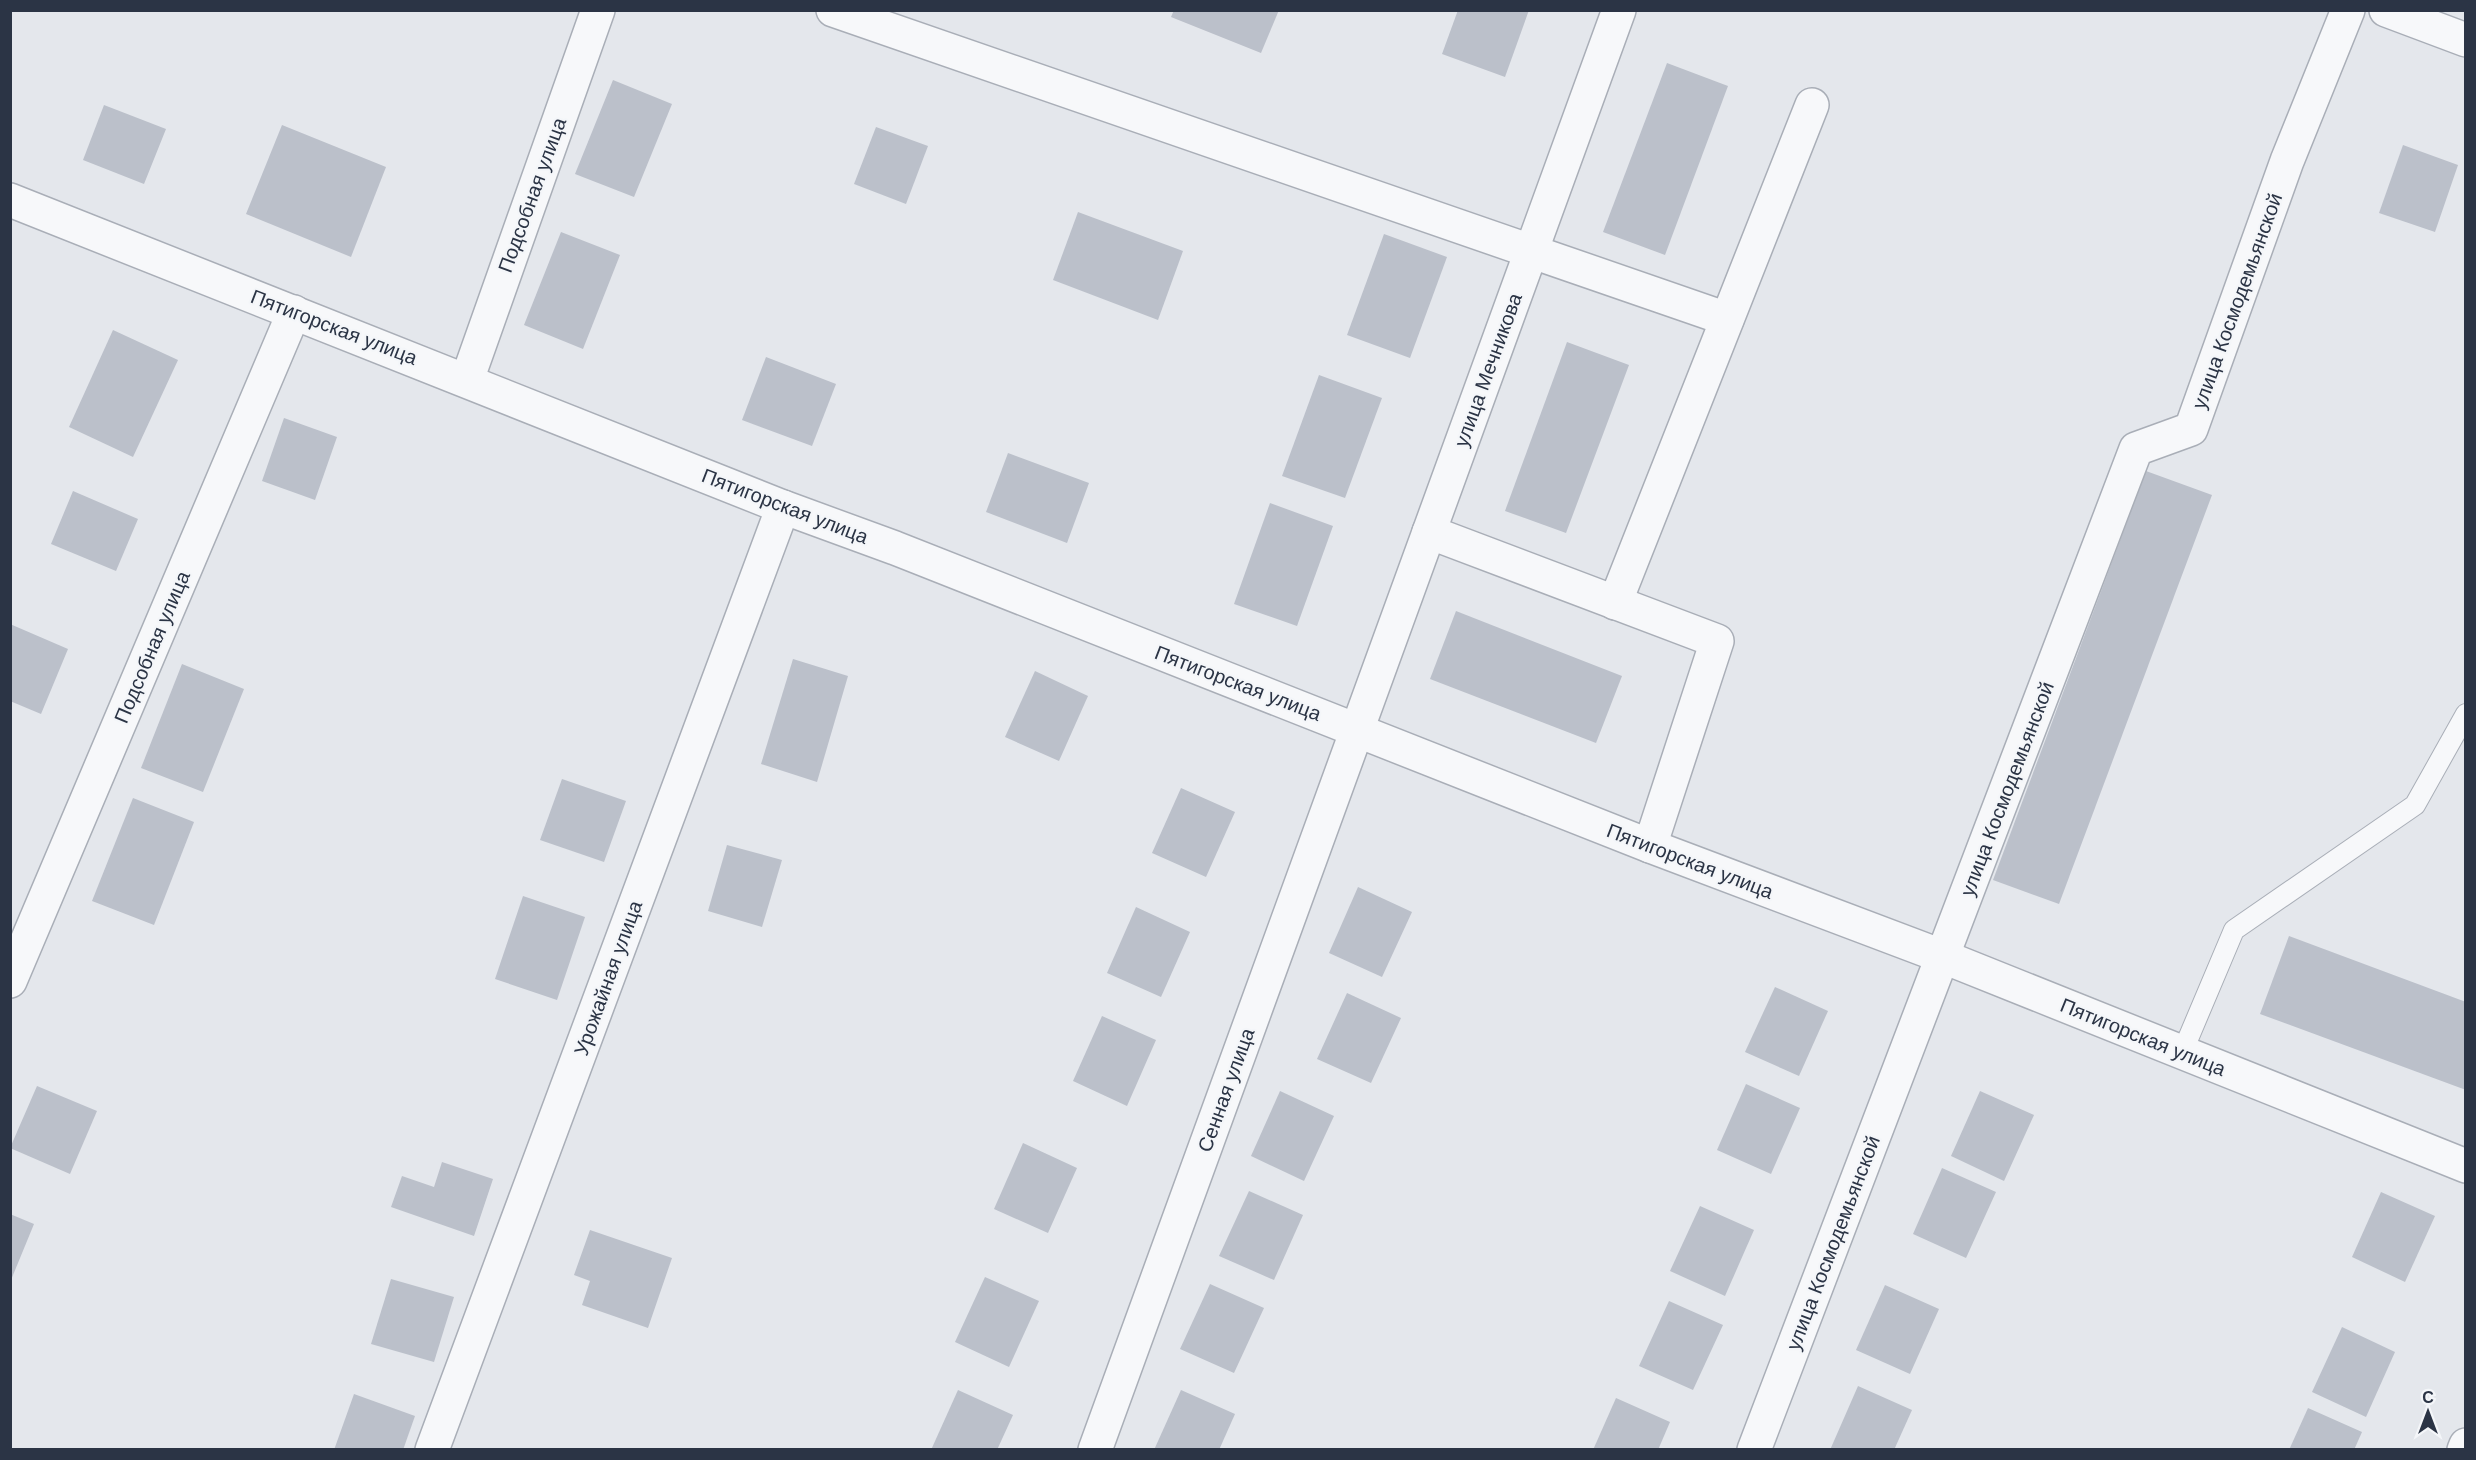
<svg xmlns="http://www.w3.org/2000/svg" width="2476" height="1460" viewBox="0 0 2476 1460" font-family="Helvetica,sans-serif">
	<rect width="100%" height="100%" fill="#e4e7ec"/>
	<g fill="#bbc0ca">
		<path d="M1174,10h105l-18,43 -90,-36z"/>
		<path d="M1458,10h71l-24,67 -63,-23z"/>
		<path d="M1667,63l61,23 -63,169 -62,-23z"/>
		<path d="M613,80l59,24 -38,93 -59,-23z"/>
		<path d="M104,105l62,24 -22,55 -61,-24z"/>
		<path d="M282,125l104,42 -35,90 -105,-43z"/>
		<path d="M876,127l52,19 -22,58 -52,-20z"/>
		<path d="M2403,145l55,20 -23,67 -56,-19z"/>
		<path d="M1078,212l105,39 -25,69 -105,-40z"/>
		<path d="M561,232l59,23 -37,94 -59,-24z"/>
		<path d="M1384,234l63,23 -37,101 -63,-23z"/>
		<path d="M113,330l65,30 -45,97 -64,-30z"/>
		<path d="M1567,342l62,23 -63,168 -61,-22z"/>
		<path d="M766,357l70,27 -24,62 -70,-26z"/>
		<path d="M1319,375l63,23 -37,100 -63,-22z"/>
		<path d="M284,418l53,19 -22,63 -53,-19z"/>
		<path d="M1008,453l81,30 -22,60 -81,-31z"/>
		<path d="M2146,471l66,24 -153,409 -66,-24z"/>
		<path d="M73,491l65,28 -22,52 -65,-27z"/>
		<path d="M1270,503l63,23 -36,100 -63,-22z"/>
		<path d="M1456,611l166,65 -26,67 -166,-64z"/>
		<path d="M10,624l58,25 -27,65 -31,-13z"/>
		<path d="M793,659l55,17 -31,106 -56,-18z"/>
		<path d="M182,664l62,25 -41,103 -62,-24z"/>
		<path d="M1035,671l53,25 -29,65 -54,-24z"/>
		<path d="M562,779l64,22 -22,61 -64,-22z"/>
		<path d="M1181,788l54,24 -29,65 -54,-24z"/>
		<path d="M133,798l61,24 -40,103 -62,-24z"/>
		<path d="M727,845l55,15 -20,67 -54,-16z"/>
		<path d="M1358,887l54,25 -30,65 -53,-24z"/>
		<path d="M523,896l62,21 -28,83 -62,-21z"/>
		<path d="M1136,907l54,25 -29,65 -54,-24z"/>
		<path d="M2289,936l177,66v88l-206,-76z"/>
		<path d="M1775,987l53,24 -29,65 -54,-24z"/>
		<path d="M1347,993l54,25 -30,65 -54,-24z"/>
		<path d="M1102,1016l54,24 -29,66 -54,-25z"/>
		<path d="M1746,1084l54,24 -29,66 -54,-24z"/>
		<path d="M37,1086l60,25 -27,63 -60,-26z"/>
		<path d="M1280,1091l54,25 -30,65 -53,-25z"/>
		<path d="M1980,1091l54,24 -30,66 -53,-25z"/>
		<path d="M1023,1143l54,25 -29,65 -54,-24z"/>
		<path d="M442,1162l51,17 -19,57 -83,-29 11,-31 32,11z"/>
		<path d="M1942,1168l54,24 -30,66 -53,-24z"/>
		<path d="M1249,1191l54,24 -29,65 -55,-24z"/>
		<path d="M2381,1192l54,24 -30,66 -53,-25z"/>
		<path d="M1700,1206l54,24 -29,66 -55,-25z"/>
		<path d="M10,1214l24,10 -23,56h-1z"/>
		<path d="M590,1230l82,28 -24,70 -66,-23 8,-24 -16,-6z"/>
		<path d="M985,1277l54,24 -30,66 -54,-25z"/>
		<path d="M391,1279l63,18 -20,65 -63,-18z"/>
		<path d="M1210,1284l54,24 -30,65 -54,-24z"/>
		<path d="M1885,1285l54,24 -29,65 -54,-24z"/>
		<path d="M1669,1301l54,24 -30,65 -54,-24z"/>
		<path d="M2342,1327l53,25 -29,65 -54,-25z"/>
		<path d="M1858,1386l54,24 -18,40h-64z"/>
		<path d="M958,1390l55,25 -16,35h-66z"/>
		<path d="M1181,1390l54,24 -16,36h-65z"/>
		<path d="M354,1394l61,22 -12,34h-69z"/>
		<path d="M1616,1398l54,24 -12,28h-65z"/>
		<path d="M2308,1408l54,24 -8,18h-65z"/>
	</g>
	<g fill="none" stroke-linecap="round" stroke-linejoin="round">
		<g stroke="#a9aeb7" stroke-width="22">
			<path id="service" d="M2182,1053l52,-123 181,-125 51,-91"/>
		</g>
		<g stroke="#a9aeb7" stroke-width="36">
			<g id="minor">
				<path d="M833,10l894,309"/>
				<path d="M2386,10l80,30"/>
				<path d="M10,200l773,307 112,41 755,298 294,111 522,209"/>
				<path d="M467,380l131,-370"/>
				<path d="M1429,532l288,109 -67,205"/>
				<path d="M1615,603l197,-498"/>
				<path d="M10,981l284,-669"/>
				<path d="M432,1450l351,-943"/>
				<path d="M1095,1450l524,-1440"/>
				<path d="M1754,1450l382,-1001 55,-20 96,-268 61,-151"/>
				<path d="M2464,1450l2,-5"/>
			</g>
		</g>
		<use href="#service" stroke="#f7f8fa" stroke-width="20"/>
		<use href="#minor" stroke="#f7f8fa" stroke-width="33"/>
	</g>
	<g text-anchor="middle" dominant-baseline="central" stroke-width="4.5" stroke-linejoin="round" paint-order="stroke">
		<g font-size="20" fill="#2b3445" stroke="#f4f6f9">
			<text transform="translate(532 195) rotate(-70)">Подсобная улица</text>
			<text transform="translate(2237 301) rotate(-70)">улица Космодемьянской</text>
			<text transform="translate(334 327) rotate(21)">Пятигорская улица</text>
			<text transform="translate(1488 370) rotate(-70)">улица Мечникова</text>
			<text transform="translate(785 506) rotate(21)">Пятигорская улица</text>
			<text transform="translate(152 647) rotate(-67)">Подсобная улица</text>
			<text transform="translate(1238 683) rotate(21)">Пятигорская улица</text>
			<text transform="translate(2007 789) rotate(-69)">улица Космодемьянской</text>
			<text transform="translate(1690 861) rotate(21)">Пятигорская улица</text>
			<text transform="translate(608 978) rotate(-70)">Урожайная улица</text>
			<text transform="translate(2143 1037) rotate(22)">Пятигорская улица</text>
			<text transform="translate(1226 1090) rotate(-70)">Сенная улица</text>
			<text transform="translate(1833 1243) rotate(-69)">улица Космодемьянской</text>
		</g>
	</g>
	<rect width="2476" height="1460" fill="none" stroke="#2b3445" stroke-width="24"/>
	<g transform="translate(2428 1412)" stroke="#f4f6f9" stroke-width="4.5" paint-order="stroke">
	<path d="M0-4.5L10 22L0 15L-10 22Z" fill="#2b3445"/>
	<text y="-9" font-size="16" font-weight="bold" text-anchor="middle" fill="#2b3445">С</text>
	</g>
</svg>
